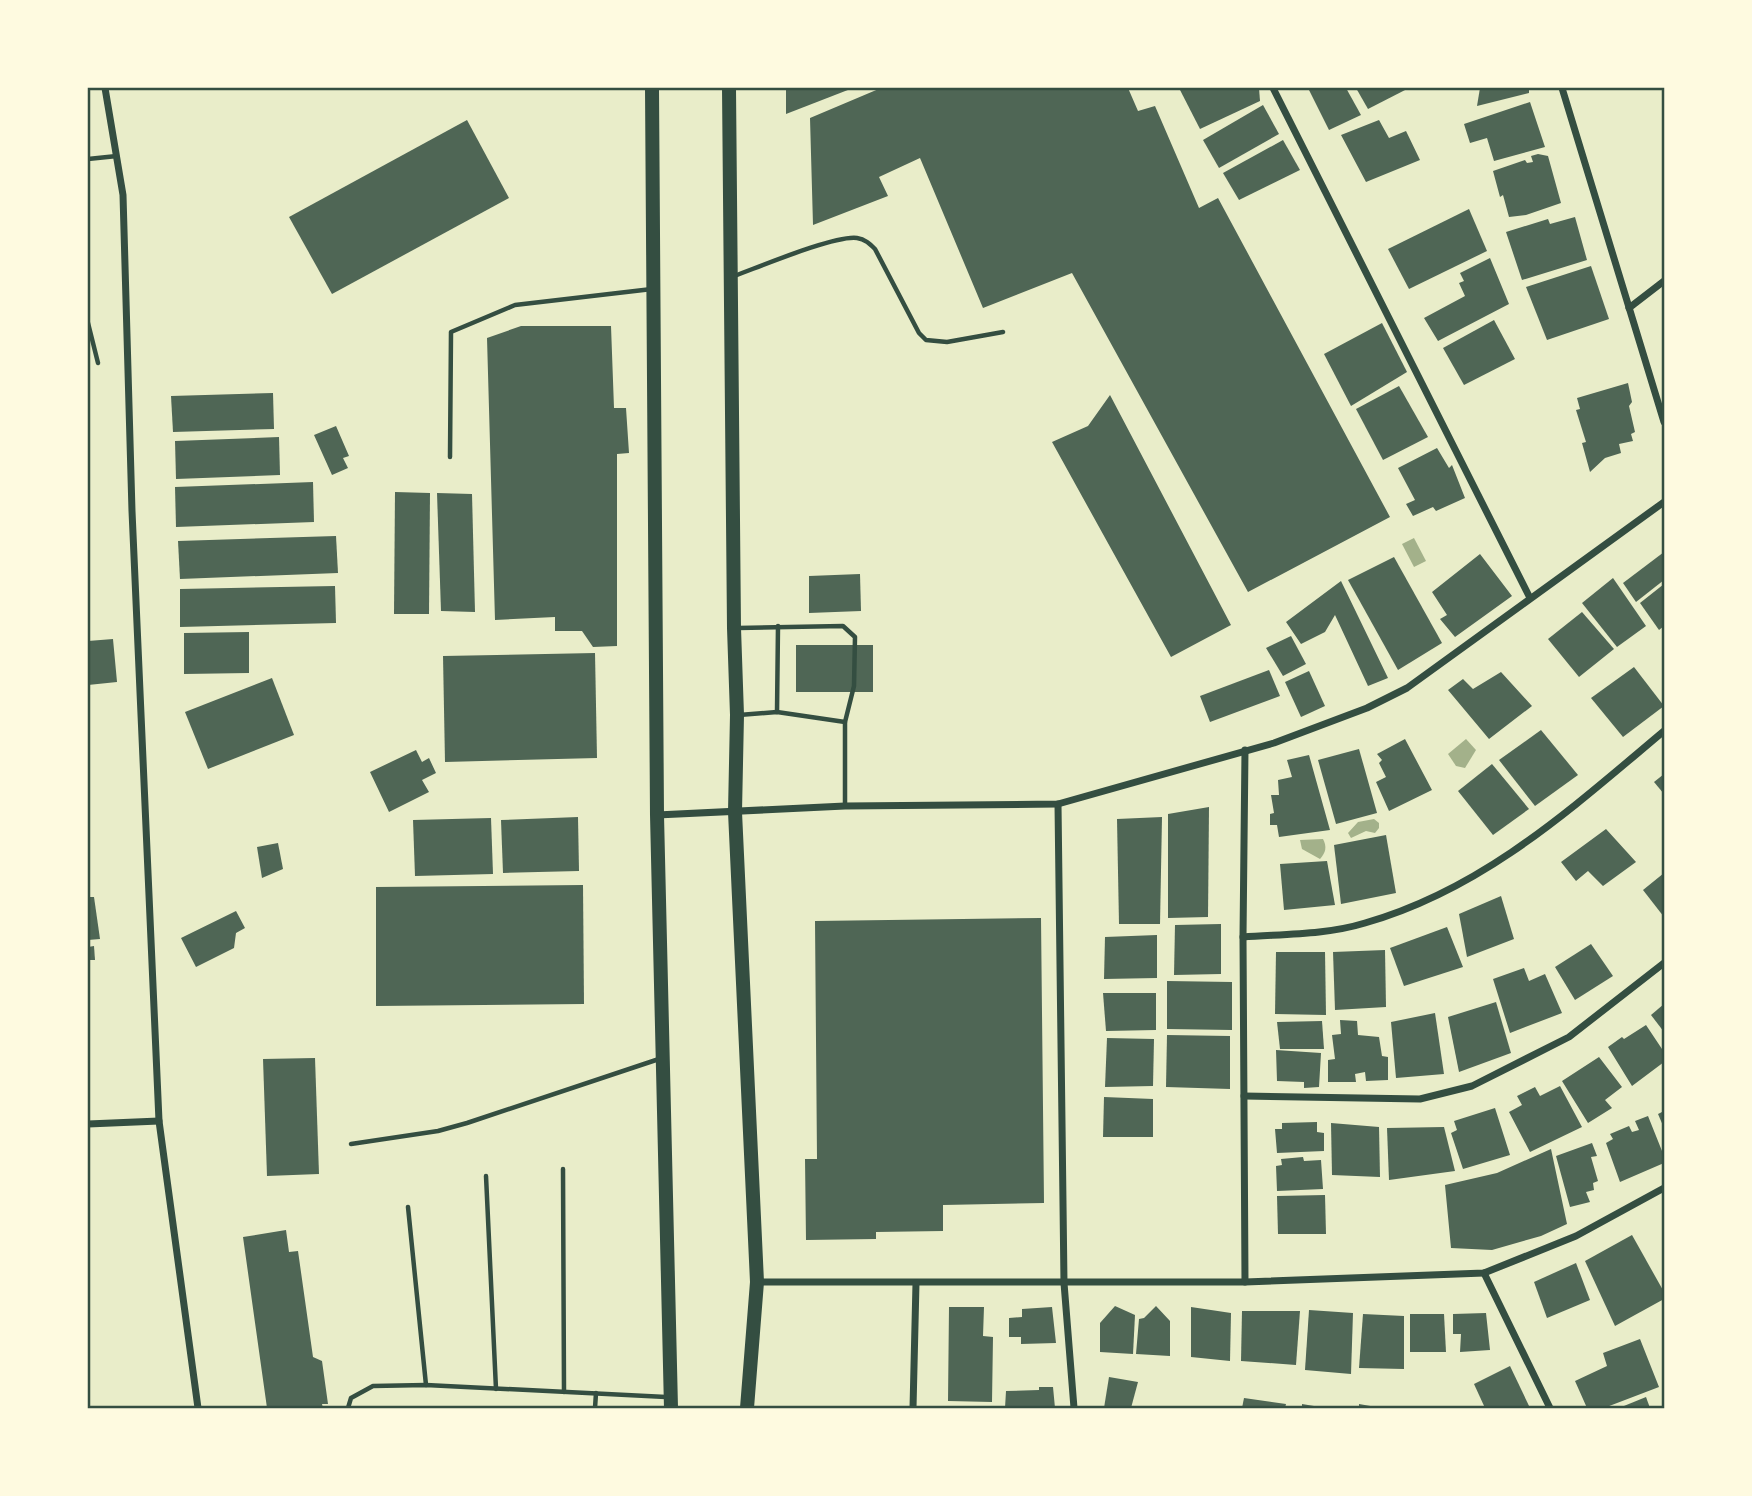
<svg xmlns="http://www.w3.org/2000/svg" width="1752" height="1496" viewBox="0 0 1752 1496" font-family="Cabin,sans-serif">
	<rect width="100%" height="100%" fill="#e9edc9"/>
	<g fill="#a3b18a">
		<path d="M1414,538l12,23 -12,6 -12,-23z"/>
		<path d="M1466,739l10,11 -11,18 -9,-2 -8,-12z"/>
		<path d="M1374,819l5,4v5l-4,5 -9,-2 -15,7 -3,-5 10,-11z"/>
		<path d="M1323,839c4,8 3,13 -3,20l-18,-10 -2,-9z"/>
	</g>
	<g fill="#4f6655">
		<path d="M786,88h67l-67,26z"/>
		<path d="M881,88h247l10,23 17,-5 44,102 19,-10 172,319 -142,75 -176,-319 -89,35 -63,-150 -41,19 9,19 -75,29 -3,-107z"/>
		<path d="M1179,88h80l1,13 -60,28z"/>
		<path d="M1308,88h38l15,27 -32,15z"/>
		<path d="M1356,88h53l-41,21z"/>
		<path d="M1480,88h49v5l-52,13z"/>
		<path d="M1530,102l15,45 -51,14 -7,-23 -17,5 -6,-19z"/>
		<path d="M1263,105l16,29 -60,34 -16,-28z"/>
		<path d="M467,120l42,78 -177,96 -43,-77z"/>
		<path d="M1379,120l10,18 17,-7 14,29 -54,22 -25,-47z"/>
		<path d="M1283,140l17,30 -61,30 -16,-27z"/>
		<path d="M1538,154l10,2 13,47 -35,12 -17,2 -6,-22 -3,2 -7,-26 32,-11 2,3 6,-1 -2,-6z"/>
		<path d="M1469,209l18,42 -78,38 -21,-40z"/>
		<path d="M1575,217l12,43 -65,20 -16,-48 42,-13 2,5z"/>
		<path d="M1490,258l19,46 -71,37 -14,-23 41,-22 -6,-13 5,-2 -4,-8z"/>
		<path d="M1591,266l18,53 -62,21 -21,-53z"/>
		<path d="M1494,320l21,39 -51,26 -21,-37z"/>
		<path d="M1382,323l25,49 -56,34 -27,-52z"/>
		<path d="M521,326h90l3,82h12l3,45 -12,1v192l-24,1 -11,-16h-27v-14l-60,3 -8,-282z"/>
		<path d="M1628,383l4,19 -3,4 6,26 -4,2 2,7 -14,3 2,9 -16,5 -15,14 -8,-29 4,-1 -10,-32 4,-1 -3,-11z"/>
		<path d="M1399,386l29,51 -45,23 -27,-51z"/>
		<path d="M273,393l1,36 -101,3 -2,-36z"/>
		<path d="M1110,395l121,230 -60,32 -119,-215 36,-16z"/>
		<path d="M336,426l13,30 -6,2 5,10 -16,7 -18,-40z"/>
		<path d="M279,437l1,38 -104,4 -1,-38z"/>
		<path d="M1437,448l12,20 3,-3 13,33 -29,13 -3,-4 -20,9 -7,-12 9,-4 -17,-32z"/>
		<path d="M313,482l1,40 -138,5 -1,-40z"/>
		<path d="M395,492l35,1 -1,121h-35z"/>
		<path d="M437,493l35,1 3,118 -34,-1z"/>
		<path d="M336,536l2,37 -158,6 -2,-38z"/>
		<path d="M1664,552v28l-28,22 -13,-19z"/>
		<path d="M1480,554l32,42 -57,41 -15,-18 7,-4 -15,-23z"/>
		<path d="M1394,557l48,86 -44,27 -50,-90z"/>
		<path d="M860,574l1,37 -52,2v-37z"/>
		<path d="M1613,578l33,48 -29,21 -35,-44z"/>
		<path d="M1341,581l47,97 -20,8 -33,-71 -10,17 -24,12 -15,-22z"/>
		<path d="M1664,584v42l-5,4 -19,-27z"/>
		<path d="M335,586l1,37 -156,4v-38z"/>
		<path d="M1582,612l32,37 -35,28 -31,-38z"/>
		<path d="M249,632v41l-65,1v-41z"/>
		<path d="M1291,636l15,28 -23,12 -17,-28z"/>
		<path d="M113,639l4,43 -29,3v-44z"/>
		<rect x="796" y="645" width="77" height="47"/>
		<path d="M595,653l2,105 -152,4 -2,-106z"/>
		<path d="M1634,667l30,39 -41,31 -32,-39z"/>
		<path d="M1269,670l11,26 -70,26 -10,-26z"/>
		<path d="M1309,671l16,35 -24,11 -16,-35z"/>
		<path d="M1501,672l31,34 -43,33 -41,-49 15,-11 10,10z"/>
		<path d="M272,678l22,57 -86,34 -23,-57z"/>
		<path d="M1541,730l37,45 -43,31 -36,-46z"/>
		<path d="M1405,739l27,51 -43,21 -13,-29 10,-5 -7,-14 3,-3 -5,-6z"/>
		<path d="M1359,749l18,64 -41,11 -18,-64z"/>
		<path d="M416,750l6,12 7,-4 7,15 -14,7 7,12 -40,20 -19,-40z"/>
		<path d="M1309,755l21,75 -51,7 -2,-12h-7v-11l4,-1 -3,-18h8l-1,-15 14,-3 -5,-17z"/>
		<path d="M1492,764l37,45 -36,26 -35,-44z"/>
		<path d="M1664,774v20l-10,-12z"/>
		<path d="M1209,807l-1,110 -40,1v-104z"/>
		<path d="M578,817l1,54 -76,2 -2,-53z"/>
		<path d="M1162,817l-2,107h-41l-2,-105z"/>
		<path d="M491,818l2,56 -78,2 -2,-56z"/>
		<path d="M1606,829l30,33 -33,24 -15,-15 -12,10 -15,-19z"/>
		<path d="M1386,835l10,58 -55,11 -7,-59z"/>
		<path d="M278,843l5,26 -21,9 -5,-31z"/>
		<path d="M1327,861l8,44 -51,5 -4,-46z"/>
		<path d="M1664,873v44l-21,-27z"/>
		<path d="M583,885l1,119 -208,2v-119z"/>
		<path d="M1501,896l13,43 -47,18 -8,-43z"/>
		<path d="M88,897h6l6,42 -12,1z"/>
		<path d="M236,911l9,17 -9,5 -2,15 -38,19 -15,-29z"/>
		<path d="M1041,918l3,285 -101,2v26l-67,1v7l-70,1 -1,-81h12l-2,-238z"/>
		<path d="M1221,924v50l-47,1 1,-50z"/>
		<path d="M1447,927l16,40 -59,19 -14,-38z"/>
		<path d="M1157,935v43l-53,1 1,-42z"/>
		<path d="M1591,944l22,32 -38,24 -20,-33z"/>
		<path d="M94,946l1,14h-7v-13z"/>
		<path d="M1385,950l1,57 -51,3 -2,-58z"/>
		<path d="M1276,952h49l1,63 -51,-1z"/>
		<path d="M1524,968l5,13 16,-7 17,39 -52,20 -17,-54z"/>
		<path d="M1167,981l65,1v48l-65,-1z"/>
		<path d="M1103,993h53v37l-50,1z"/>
		<path d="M1496,1002l15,51 -52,19 -11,-55z"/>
		<path d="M1664,1004v28l-13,-17z"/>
		<path d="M1435,1013l9,61 -48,4 -5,-56z"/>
		<path d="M1340,1020l17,1 1,14 21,2 3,19 6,1v23l-22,1 -1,-9 -10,2 1,8h-28v-22l7,-1 -3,-24 9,-1z"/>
		<path d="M1322,1021l2,28h-44l-3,-27z"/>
		<path d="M1646,1025l18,27v10l-32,24 -24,-39 14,-10 2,2z"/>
		<path d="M1167,1035l63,1v53l-64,-2z"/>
		<path d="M1107,1038l47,1 -1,47 -48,1z"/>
		<path d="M1276,1050l45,3 -2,34 -15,1v-6l-27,-1z"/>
		<path d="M1599,1057l23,30 -17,13 7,8 -24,15 -26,-42z"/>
		<path d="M315,1058l4,116 -52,2 -4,-117z"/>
		<path d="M1560,1086l22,41 -52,25 -21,-40 13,-7 -5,-9 18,-9 5,9z"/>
		<path d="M1104,1097l49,2v38h-50z"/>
		<path d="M1495,1108l15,47 -47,14 -12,-36 6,-3 -3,-9z"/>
		<path d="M1664,1111v17l-6,-14z"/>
		<path d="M1648,1116l16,40v7l-44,19 -14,-39 7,-4 -3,-5 19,-8 3,6 7,-2 -4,-9z"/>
		<path d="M1317,1122v10l7,1v18l-47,2 -2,-24h7v-6z"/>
		<path d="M1331,1123l48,4 1,50 -48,-2z"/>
		<path d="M1444,1127l11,44 -66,9 -2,-52z"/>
		<path d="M1592,1143l5,13 -6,1 7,24 -5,2 1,7 -8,2 4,10 -20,5 -14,-51z"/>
		<path d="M1551,1149l16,75 -26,12 -49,14 -41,-2 -6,-63 52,-12z"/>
		<path d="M1303,1157l1,4 17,-1 2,29 -46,2 -1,-25 6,-1 -1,-6z"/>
		<path d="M1325,1195l1,39h-48l-1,-38z"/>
		<path d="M286,1230l3,22 9,-1 15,106 9,4 6,43h-6l1,4h-56l-24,-171z"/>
		<path d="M1632,1235l32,57v7l-49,27 -30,-65z"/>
		<path d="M1576,1263l14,37 -43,18 -13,-36z"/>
		<path d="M1115,1306l20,9 -2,39 -33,-2v-29z"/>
		<path d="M1156,1306l14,15v35l-34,-2 3,-35 5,-1z"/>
		<path d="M949,1307h35l-1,29 10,1 -1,65 -44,-1z"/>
		<path d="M1052,1307l4,36 -35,1v-7h-12v-19l13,-1v-8z"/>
		<path d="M1191,1307l40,6 -1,48 -39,-4z"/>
		<path d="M1309,1310l44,3 -2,61 -46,-4z"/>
		<path d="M1242,1311h58l-4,54 -55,-4z"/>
		<path d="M1486,1313l4,37 -30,2 1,-18h-8v-20z"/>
		<path d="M1363,1314l41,2v53l-45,-1z"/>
		<path d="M1410,1314h34l2,38h-36z"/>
		<path d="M1640,1339l19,48 -55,21h-17l-12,-27 32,-15 -4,-13z"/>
		<path d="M1510,1366l20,42h-45l-11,-24z"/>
		<path d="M1109,1377l29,5 -7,26h-27z"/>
		<path d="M1039,1387h14l2,21h-50l1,-17 33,-1z"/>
		<path d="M1646,1397l4,11h-31z"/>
		<path d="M1244,1398l42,6 -1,4h-43z"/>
		<path d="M1302,1404l18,3v1h-18z"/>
		<path d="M1359,1404l17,3v1h-17z"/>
	</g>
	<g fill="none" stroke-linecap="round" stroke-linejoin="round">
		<g stroke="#344e41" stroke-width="4.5">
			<path d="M88,159l29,-3"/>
			<path d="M734,276c25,-9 101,-41 123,-38 8,1 13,6 18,11l44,84 7,7 21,2 56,-10"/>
			<path d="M88,323l10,40"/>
			<path d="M450,457l1,-125 64,-27 137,-16"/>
			<path d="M738,628l105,-2 12,11 -1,49 -9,36"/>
			<path d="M777,712l1,-86"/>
			<path d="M739,715l38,-3 68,10v83"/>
			<path d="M351,1144l87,-13 29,-8 192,-64"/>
			<path d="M563,1169l1,223"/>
			<path d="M486,1176l10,213"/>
			<path d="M408,1207l18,178"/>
			<path d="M348,1408l3,-10 22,-12 53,-1 240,12"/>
			<path d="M595,1408l1,-15"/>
		</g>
		<g stroke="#344e41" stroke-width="7">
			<path d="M105,88l18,107 9,316 27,610 39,287"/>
			<path d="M1273,88l257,510"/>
			<path d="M1562,88l102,334"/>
			<path d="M1629,308l35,-27"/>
			<path d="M1058,804l6,479 10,125"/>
			<path d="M657,815l188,-9 213,-2 216,-61 93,-35 40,-20 257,-186"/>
			<path d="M1243,937c40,-3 83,-2 122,-14 119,-34 207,-115 299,-192"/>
			<path d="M1244,1096l176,3 52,-13 97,-49 95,-74"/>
			<path d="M88,1124l71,-3"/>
			<path d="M1484,1273l66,135"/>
			<path d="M757,1282h488l239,-9 92,-37 88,-48"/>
			<path d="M1245,1282l-2,-345 2,-187"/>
			<path d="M913,1408l3,-125"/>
		</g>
		<g stroke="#344e41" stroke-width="14">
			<path d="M652,88l5,727 14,593"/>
			<path d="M729,88l5,540 3,87 -2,97 22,470 -10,126"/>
		</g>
	</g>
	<rect width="1752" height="1496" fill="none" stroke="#fefae0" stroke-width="178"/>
	<rect x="89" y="89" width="1574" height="1318" fill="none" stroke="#344e41" stroke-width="2.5"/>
</svg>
